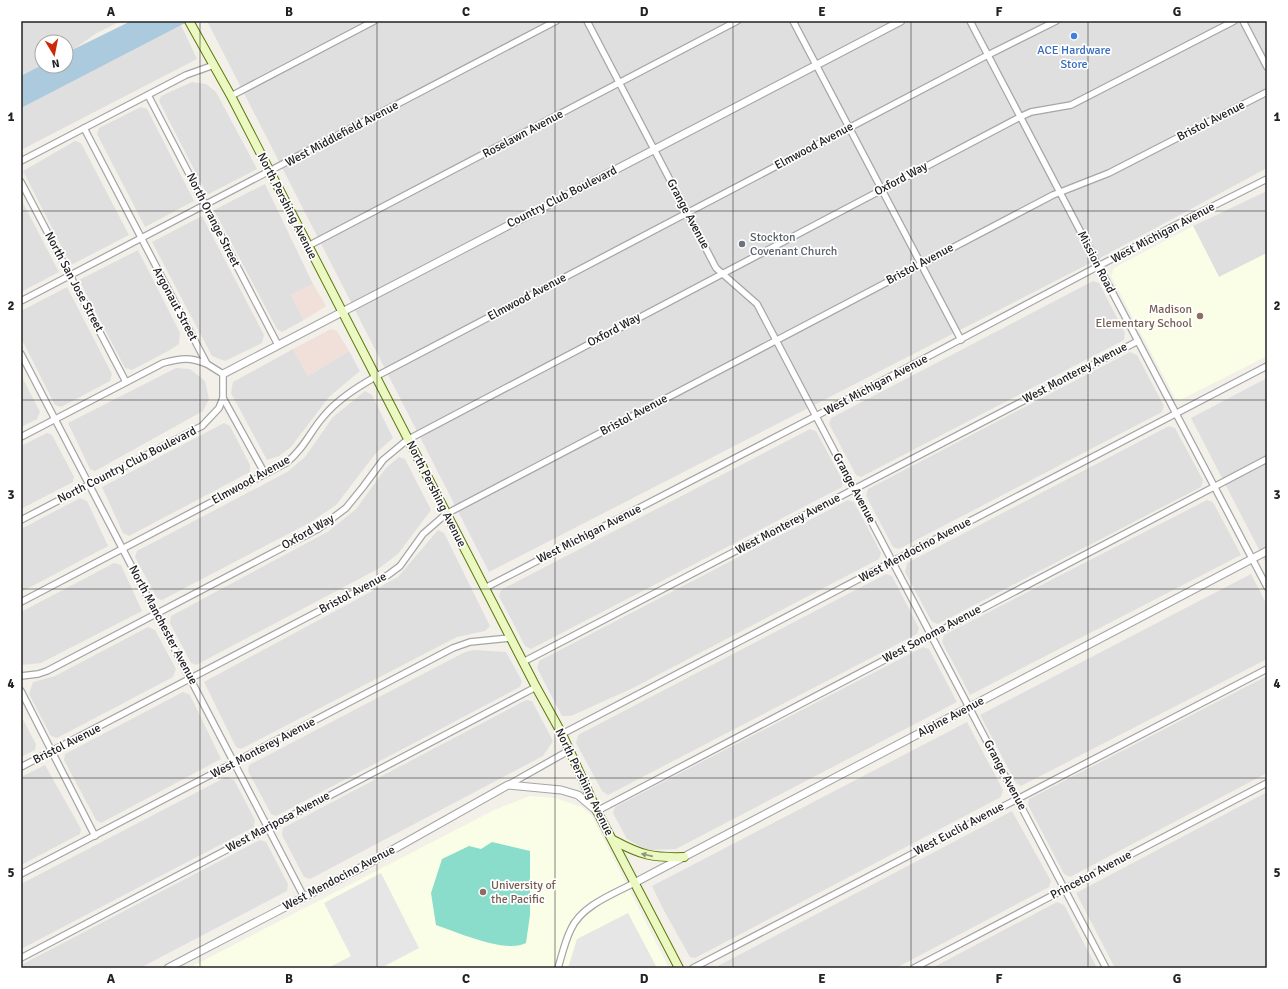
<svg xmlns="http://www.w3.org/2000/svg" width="1288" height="989" viewBox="0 0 1288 989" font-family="Signika,sans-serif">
	<rect width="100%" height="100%" fill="#f2f0e9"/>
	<g fill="#e0dfdf">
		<path d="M21,21h100l-26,13 -29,21v-13h-24v24l-21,11z"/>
		<path d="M179,21l18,38 -176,91v-48z"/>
		<path d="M207,21h1060v147l-167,90 -611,314z"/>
		<path d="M192,82l14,2 10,8 41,77 -50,26 -48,-94 2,-5z"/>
		<path d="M141,107l6,2 47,92 -49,26 -48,-93 2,-6z"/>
		<path d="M75,141l6,2 48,92 -58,30 -48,-94z"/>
		<path d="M265,184l48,100 -22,11 13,25 -22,12 -5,-3 -63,-119z"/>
		<path d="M1267,191v62l-48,24 -26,-51z"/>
		<path d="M21,199l38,73 -38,20z"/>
		<path d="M202,216l62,119 -2,8 -37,18 -13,-5 -60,-114z"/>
		<path d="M138,250l42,83 -1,11 -9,6 -38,20 -7,-2 -46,-88z"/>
		<path d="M1093,281l6,2 26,50 -1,7 -263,137 -5,-2 -27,-51 2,-6z"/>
		<path d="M67,287l45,87 -2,7 -49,26 -6,-2 -34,-67v-27z"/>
		<path d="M293,349l15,27 41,-25 11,20 -31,26 -38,50 -12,9 -12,4 -36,-67 2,-11z"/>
		<path d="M1130,352l7,3 27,51 -2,6 -263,137 -6,-2 -27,-51 2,-7z"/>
		<path d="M176,368l14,1 15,12 4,18 -6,12 -108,60 -5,-2 -22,-46z"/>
		<path d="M21,375l19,37 -3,7 -16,8z"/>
		<path d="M1267,378v187l-76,-147z"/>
		<path d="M365,391l7,4 21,43 -17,15 -40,52 -25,17 -149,78 -5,-2 -22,-41 2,-6 150,-79 18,-15 28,-40z"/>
		<path d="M224,423l6,3 20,39v7l-121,64 -6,-3 -21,-46z"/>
		<path d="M1169,426l6,2 28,52 -2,7 -263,137 -6,-2 -27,-50 2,-9z"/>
		<path d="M810,429l6,2 27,50 -1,6 -311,162 -6,-3 -26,-50 2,-6z"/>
		<path d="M47,433l5,2 22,42 -1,5 -52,27v-63z"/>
		<path d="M399,457l6,2 26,51 -33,44 -20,15 -182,96 -5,-2 -21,-40 1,-7 158,-85 27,-22 30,-41z"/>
		<path d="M80,498l7,3 21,45 -87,46v-63z"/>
		<path d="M848,500l6,2 27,51 -2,6 -246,129 -62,28h-9l-25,-48 2,-7z"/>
		<path d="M1207,500l6,2 28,53 -271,140 -28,-53 2,-7z"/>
		<path d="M438,530l6,3 46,93 -5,5 -28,6 -216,112 -5,-2 -32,-65 194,-105z"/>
		<path d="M114,563l7,2 21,46 -101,52 -20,2v-53z"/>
		<path d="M886,574l6,2 27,52 -2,6 -309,161 -6,-4 -26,-48 2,-8z"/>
		<path d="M1251,574l16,31v54l-246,127 -5,-3 -36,-68z"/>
		<path d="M148,627l7,3 21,39 -3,8 -116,61 -6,-2 -22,-42 4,-12 22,-6z"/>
		<path d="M923,647l6,2 28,53 -281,147 -29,1 -20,-11 -14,-26 2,-6z"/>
		<path d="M473,650l33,2 16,29 -2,6 -244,129 -5,-2 -23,-43 1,-6 214,-112z"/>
		<path d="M1267,676v97l-197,104 -6,-3 -36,-69 1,-6z"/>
		<path d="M183,692l7,3 31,64 -120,64 -5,-3 -32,-60 1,-6z"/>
		<path d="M526,700l6,1 21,40 -10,15 -233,123 -6,-2 -22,-42 1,-7z"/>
		<path d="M21,716l15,28 -1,6 -14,7z"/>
		<path d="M967,722l36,68 -2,7 -306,161 -5,-1 -28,-50 -10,-21z"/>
		<path d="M45,765l36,64 -1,5 -59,31v-88z"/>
		<path d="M226,777l8,3 21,40 -1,7 -233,122v-65z"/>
		<path d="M1267,792v176h-152l-39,-75z"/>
		<path d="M1012,811l39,70 -2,6 -153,81h-182z"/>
		<path d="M260,840l6,2 22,42 -1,7 -147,77h-119v-3z"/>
		<path d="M1057,902l7,3 33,63h-165z"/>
	</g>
	<g fill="#f1dfda">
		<path d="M313,284l13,22 -22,14 -13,-25z"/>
		<path d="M331,329l6,2 12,20 -41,25 -15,-27z"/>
	</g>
	<g fill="#fafee6">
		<path d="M1193,226l26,51 48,-24v103l-87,44 -5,-2 -64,-122 3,-8z"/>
		<path d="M530,796l25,2 27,9 10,9 77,152h-480l305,-158z"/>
	</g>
	<path fill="#8bddcb" d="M492,842l38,9v64l-4,28c-20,11 -69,-11 -90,-18l-5,-32 11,-34 27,-13 12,3z"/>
	<g fill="#e6e6e6">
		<path d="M381,873l38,75 -38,20h-53l23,-12 -27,-53z"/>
		<path d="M628,913l29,55h-89l9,-29z"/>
	</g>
	<path fill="#accadd" d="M131,21h58l-168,87v-32l21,-11 24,1v-13z"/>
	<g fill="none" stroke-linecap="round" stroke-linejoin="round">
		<g stroke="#a6a6a6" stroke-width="8">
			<g id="minor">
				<path d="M587,21l129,247 41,36 349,664"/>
				<path d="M793,21l168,319"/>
				<path d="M970,21l297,566"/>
				<path d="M1243,21l24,46"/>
				<path d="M148,95l130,250"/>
				<path d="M231,96l143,-75"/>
				<path d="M84,128l123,236 16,10v24l42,76"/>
				<path d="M21,161l165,-86 28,-10"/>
				<path d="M21,182l105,200"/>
				<path d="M308,246l429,-225"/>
				<path d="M21,301l535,-280"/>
				<path d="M21,354l283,543"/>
				<path d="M21,437l142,-74c19,-5 27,-6 44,1"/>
				<path d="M21,520l181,-94 17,-18 4,-10"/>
				<path d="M485,588l331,-172 373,-198 78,-39"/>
				<path d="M21,602l265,-139c17,-13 24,-31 37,-46 14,-17 33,-29 52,-40l607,-319 74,-37"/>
				<path d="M523,662l615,-321"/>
				<path d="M21,676l17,-2 9,-3 271,-142 28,-21 17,-21 20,-27 24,-20 613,-323 11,-5 40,-7 163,-84"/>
				<path d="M21,691l74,145"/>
				<path d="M562,734l705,-368"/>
				<path d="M21,767l367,-192 12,-9 23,-32 23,-20 607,-319 56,-22 158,-81"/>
				<path d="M508,785l62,-35"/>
				<path d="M597,811l670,-352"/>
				<path d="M21,874l432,-226 17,-6 40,-4"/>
				<path d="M21,958l515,-271"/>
				<path d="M558,968c4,-13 7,-27 13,-39 11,-24 43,-35 65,-47"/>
				<path d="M693,968l574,-299"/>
				<path d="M914,968l353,-185"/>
			</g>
		</g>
		<g stroke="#a6a6a6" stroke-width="9">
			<g id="tertiary">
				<path d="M223,374l678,-353"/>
				<path d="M636,882l631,-331"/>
				<path d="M168,968l194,-101 146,-82 53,5 17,5 19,16"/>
			</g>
		</g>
		<g stroke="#5a7909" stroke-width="10">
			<g id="secondary">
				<path d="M189,21l42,75 305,591 26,47 35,77 82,157"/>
				<path d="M613,840c28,15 39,18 71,17"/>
			</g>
		</g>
		<use href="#minor" stroke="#fff" stroke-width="5.5"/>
		<use href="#tertiary" stroke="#fff" stroke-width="7"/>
		<use href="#secondary" stroke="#ecf8c1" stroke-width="8"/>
	</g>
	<defs><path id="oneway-solid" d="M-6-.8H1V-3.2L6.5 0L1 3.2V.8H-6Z"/></defs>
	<use fill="#919879" href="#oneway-solid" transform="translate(647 855) rotate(-167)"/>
	<path fill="none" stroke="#222" stroke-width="1" stroke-opacity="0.55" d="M200,21v947M377,21v947M555,21v947M733,21v947M911,21v947M1088,21v947M21,211h1246M21,400h1246M21,589h1246M21,778h1246"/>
	<circle fill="#3f7fe0" stroke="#fff" stroke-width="1.5" cx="1074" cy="36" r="4"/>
	<circle fill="#6b7280" stroke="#fff" stroke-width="1.5" cx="742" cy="244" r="4"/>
	<g fill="#8d6e63" stroke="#fff" stroke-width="1.5">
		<circle cx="1200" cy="316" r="4"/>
		<circle cx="483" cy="892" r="4"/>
	</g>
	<g text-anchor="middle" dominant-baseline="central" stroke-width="3.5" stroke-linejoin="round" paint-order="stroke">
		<g font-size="12" fill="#366cbe" stroke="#fff">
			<text x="1074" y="50">ACE Hardware<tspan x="1074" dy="14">Store</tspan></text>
		</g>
		<g font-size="12" fill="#222" stroke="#fff">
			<text transform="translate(1211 121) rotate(-27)">Bristol Avenue</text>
			<text transform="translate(342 134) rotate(-28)">West Middlefield Avenue</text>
			<text transform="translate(523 134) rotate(-28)">Roselawn Avenue</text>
			<text transform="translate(814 146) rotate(-28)">Elmwood Avenue</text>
			<text transform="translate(901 179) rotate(-28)">Oxford Way</text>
			<text transform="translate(562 197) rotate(-27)">Country Club Boulevard</text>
			<text transform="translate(287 206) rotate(63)">North Pershing Avenue</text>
			<text transform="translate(688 214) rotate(62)">Grange Avenue</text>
			<text transform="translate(213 220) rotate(63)">North Orange Street</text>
			<text transform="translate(1163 233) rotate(-28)">West Michigan Avenue</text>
			<text transform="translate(1096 262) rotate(63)">Mission Road</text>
			<text transform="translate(920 264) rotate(-28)">Bristol Avenue</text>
			<text transform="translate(74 282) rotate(62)">North San Jose Street</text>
			<text transform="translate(527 297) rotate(-28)">Elmwood Avenue</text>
			<text transform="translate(175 304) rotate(62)">Argonaut Street</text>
			<text transform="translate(614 330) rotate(-28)">Oxford Way</text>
			<text transform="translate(1075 373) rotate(-28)">West Monterey Avenue</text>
			<text transform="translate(876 385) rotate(-28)">West Michigan Avenue</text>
			<text transform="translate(634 415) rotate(-28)">Bristol Avenue</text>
			<text transform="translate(127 465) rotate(-27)">North Country Club Boulevard</text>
			<text transform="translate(251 480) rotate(-29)">Elmwood Avenue</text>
			<text transform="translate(854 488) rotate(62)">Grange Avenue</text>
			<text transform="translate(436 494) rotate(63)">North Pershing Avenue</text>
			<text transform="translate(788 524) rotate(-28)">West Monterey Avenue</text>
			<text transform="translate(308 532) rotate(-30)">Oxford Way</text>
			<text transform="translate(589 534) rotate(-27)">West Michigan Avenue</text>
			<text transform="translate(915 550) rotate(-28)">West Mendocino Avenue</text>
			<text transform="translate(353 593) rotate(-28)">Bristol Avenue</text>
			<text transform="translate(163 625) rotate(62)">North Manchester Avenue</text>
			<text transform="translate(932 634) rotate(-28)">West Sonoma Avenue</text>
			<text transform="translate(951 717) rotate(-28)">Alpine Avenue</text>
			<text transform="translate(67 744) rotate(-27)">Bristol Avenue</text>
			<text transform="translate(263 748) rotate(-28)">West Monterey Avenue</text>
			<text transform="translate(1005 775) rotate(62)">Grange Avenue</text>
			<text transform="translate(584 782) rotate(64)">North Pershing Avenue</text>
			<text transform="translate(278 822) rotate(-28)">West Mariposa Avenue</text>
			<text transform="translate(959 829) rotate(-28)">West Euclid Avenue</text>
			<text transform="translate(1091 875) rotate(-28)">Princeton Avenue</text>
			<text transform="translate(339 878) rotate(-28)">West Mendocino Avenue</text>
		</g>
		<g font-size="12" fill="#5b616d" stroke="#fff" text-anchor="start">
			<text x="750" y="237">Stockton<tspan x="750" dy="14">Covenant Church</tspan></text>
		</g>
		<g font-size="12" fill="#785e54" stroke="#fff" text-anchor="end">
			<text x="1192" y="309">Madison<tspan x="1192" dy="14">Elementary School</tspan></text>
			<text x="491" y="885" text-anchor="start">University of<tspan x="491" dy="14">the Pacific</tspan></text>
		</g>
	</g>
	<rect width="1288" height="989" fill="none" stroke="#ffffff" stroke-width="44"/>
	<g transform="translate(54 54) rotate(170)"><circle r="19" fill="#ffffff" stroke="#a7a7a7"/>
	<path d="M0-3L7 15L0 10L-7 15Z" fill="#cd2807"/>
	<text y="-6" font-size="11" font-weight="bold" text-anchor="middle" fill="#222222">N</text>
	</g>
	<rect x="22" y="22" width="1244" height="945" fill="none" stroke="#222" stroke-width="1.5"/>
	<g font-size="13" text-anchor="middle" font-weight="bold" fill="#222">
		<text x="111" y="16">A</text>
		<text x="289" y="16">B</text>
		<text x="466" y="16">C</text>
		<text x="644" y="16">D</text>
		<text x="822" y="16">E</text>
		<text x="999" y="16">F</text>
		<text x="1177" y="16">G</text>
		<text x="11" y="121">1</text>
		<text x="1277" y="121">1</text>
		<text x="11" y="310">2</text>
		<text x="1277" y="310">2</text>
		<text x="11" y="499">3</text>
		<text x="1277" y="499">3</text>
		<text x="11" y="688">4</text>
		<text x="1277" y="688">4</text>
		<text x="11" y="877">5</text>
		<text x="1277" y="877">5</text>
		<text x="111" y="983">A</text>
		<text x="289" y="983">B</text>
		<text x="466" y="983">C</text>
		<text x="644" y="983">D</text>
		<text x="822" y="983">E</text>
		<text x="999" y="983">F</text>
		<text x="1177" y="983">G</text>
	</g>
</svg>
